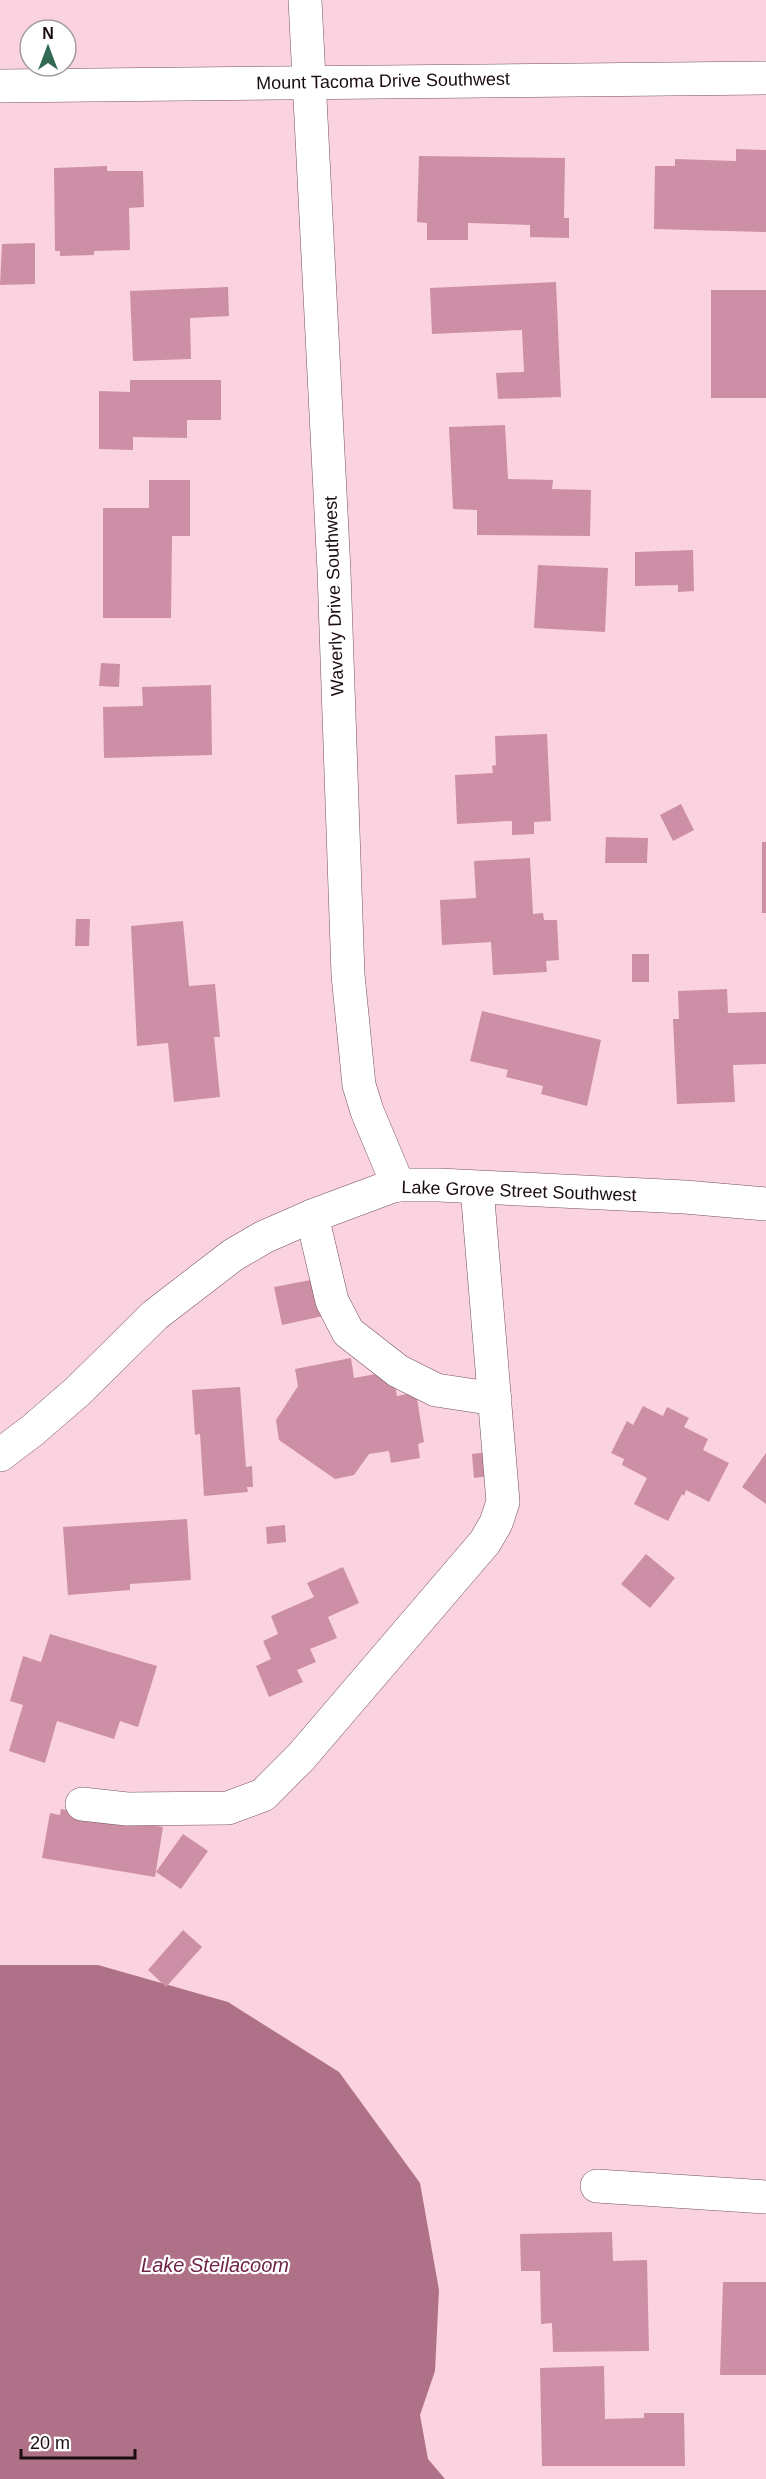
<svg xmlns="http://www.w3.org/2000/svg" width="766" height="2479" viewBox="0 0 766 2479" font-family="Arial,sans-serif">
	<rect width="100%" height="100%" fill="#fbd2e0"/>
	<path fill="#ae7187" d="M0,1965h98l130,37 111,70 81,111 19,107 -4,81 -15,44 8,44 17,20h-445z"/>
	<g fill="#cd8fa5">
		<path d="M736,149l30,1v82l-112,-3 1,-63h20v-7l61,2z"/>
		<path d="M419,156l146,2 -1,60h5v20l-39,-1v-12l-62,-2v17h-41v-17l-10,-1z"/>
		<path d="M107,166v5h36l1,36 -15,1 1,42 -36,1v4l-34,1v-5h-5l-1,-83z"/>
		<path d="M35,243v41l-35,1 2,-41z"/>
		<path d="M556,282l5,115 -63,2 -2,-26 28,-1 -2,-42 -90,4 -2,-46z"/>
		<path d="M228,287l1,29 -39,2 1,41 -58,2 -3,-70z"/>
		<rect x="711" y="290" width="55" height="108"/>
		<path d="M130,380h91v40h-34v18l-54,-1v13l-34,-1v-58l31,1z"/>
		<path d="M505,425l3,54 45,1 -1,9 39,1 -1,46 -113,-1v-25l-24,-1 -4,-82z"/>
		<path d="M149,480h41v56h-18l-1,82h-68v-110h46z"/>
		<path d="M693,550l1,41 -16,1v-7l-43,1v-34z"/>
		<path d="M538,565l70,3 -3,64 -71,-4z"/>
		<path d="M101,663l19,1 -1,23 -20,-1z"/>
		<path d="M211,685l1,70 -108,3 -1,-51 40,-1 -1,-19z"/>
		<path d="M547,734l4,87 -17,1v12l-22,1v-14l-55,3 -2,-49 38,-2 -1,-7 4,-1 -1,-29z"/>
		<path d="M681,804l13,26 -21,11 -13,-26z"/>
		<path d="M606,837l42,1 -1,25h-42z"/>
		<rect x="762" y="842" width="4" height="71"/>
		<path d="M530,858l3,56 10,-1 1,7h13l2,40 -13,1 1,11 -54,3 -2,-33 -49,3 -2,-45 36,-2 -2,-37z"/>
		<path d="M76,919h14l-1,27h-14z"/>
		<path d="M183,921l6,65 26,-2 5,53h-6l6,60 -46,5 -6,-59 -31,3 -6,-120z"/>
		<rect x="632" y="954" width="17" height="28"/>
		<path d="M727,989l1,24 38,-1v52l-33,1 2,37 -58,2 -4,-85h6l-1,-28z"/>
		<path d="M482,1011l119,29 -14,66 -46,-12 2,-8 -37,-9 2,-7 -38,-9z"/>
		<path d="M316,1279l7,37 -41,9 -8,-38z"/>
		<path d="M351,1358l3,20 38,-7 5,25 19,-4 8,50 -6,2 2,14 -29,5 -2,-12 -20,3 -15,21 -19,4 -56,-39 -3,-20 22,-34 -3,-17z"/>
		<path d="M240,1387l6,80 6,-1 1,21h-6l1,5 -44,4 -4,-62 -5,1 -3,-45z"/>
		<path d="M643,1406l20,10 4,-9 22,11 -5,9 24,12 -5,11 26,13 -20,39 -23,-12 -2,6 -2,-2 -14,27 -34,-17 13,-26 -25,-13 2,-6 -13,-6 16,-32 6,4z"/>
		<path d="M488,1452l2,24 -16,2 -2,-24z"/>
		<path d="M766,1453v51l-24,-17z"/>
		<path d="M187,1519l4,61 -61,4v6l-62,5 -5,-68z"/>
		<path d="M285,1525l1,17 -19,2 -1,-17z"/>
		<path d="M646,1554l29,24 -25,30 -29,-24z"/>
		<path d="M343,1567l16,36 -31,14 9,21 -27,11 6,13 -19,8 6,12 -34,15 -13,-31 15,-7 -8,-18 15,-7 -7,-18 43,-19 -7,-14z"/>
		<path d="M50,1634l107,32 -19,61 -18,-6 -6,18 -57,-18 -12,42 -36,-12 14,-46 -13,-4 13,-45 18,6z"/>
		<path d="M61,1809l102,18 -8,50 -113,-19 8,-45 10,2z"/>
		<path d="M183,1834l25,17 -27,38 -25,-17z"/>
		<path d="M183,1930l19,17 -36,40 -18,-17z"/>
		<path d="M612,2232l1,29 34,-1 2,91 -96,1 -1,-29 -11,1 -1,-53h-19l-1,-37z"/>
		<path d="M723,2282h43v93h-46z"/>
		<path d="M604,2366l1,53 39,-1v-5h40l1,53h-143l-2,-98z"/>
	</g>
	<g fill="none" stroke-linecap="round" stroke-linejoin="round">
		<g stroke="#74525e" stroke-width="34">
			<g id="minor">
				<path d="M305,0l29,571 14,404 11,110 8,26 31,74"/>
				<path d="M0,86l766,-8"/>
				<path d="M312,1216l20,85 16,31 50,39 38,19 59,9"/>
				<path d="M0,1455l33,-25 45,-39 77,-76 78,-60 31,-18 48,-21 78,-29 8,-2h41l246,12 81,7"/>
				<path d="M82,1804l45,5 101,-1 35,-13 38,-38 184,-215 11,-19 7,-21 -26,-314"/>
				<path d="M597,2186l169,11"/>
			</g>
		</g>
		<use href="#minor" stroke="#fff" stroke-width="33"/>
	</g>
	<g text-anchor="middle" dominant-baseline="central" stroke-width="4.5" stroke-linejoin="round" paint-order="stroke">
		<g font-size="18" fill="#1a0c11" stroke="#fff">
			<text transform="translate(383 81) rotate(-1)">Mount Tacoma Drive Southwest</text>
			<text transform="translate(334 596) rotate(-92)">Waverly Drive Southwest</text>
			<text transform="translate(519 1191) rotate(2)">Lake Grove Street Southwest</text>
		</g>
		<g font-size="20" font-style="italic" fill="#702546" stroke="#fff">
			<text x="215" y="2265">Lake Steilacoom</text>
		</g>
	</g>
	<g transform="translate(48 48)"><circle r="28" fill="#ffffff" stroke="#a39ea0" stroke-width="1.5"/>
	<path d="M0-4.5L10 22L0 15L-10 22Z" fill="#306a53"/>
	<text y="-9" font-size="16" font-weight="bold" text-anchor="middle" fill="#1a0c11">N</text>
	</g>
	<path d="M21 2449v9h114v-9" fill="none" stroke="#1a0c11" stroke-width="3"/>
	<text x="30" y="2449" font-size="18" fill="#1a0c11" stroke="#ffffff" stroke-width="4.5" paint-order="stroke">20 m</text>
</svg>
